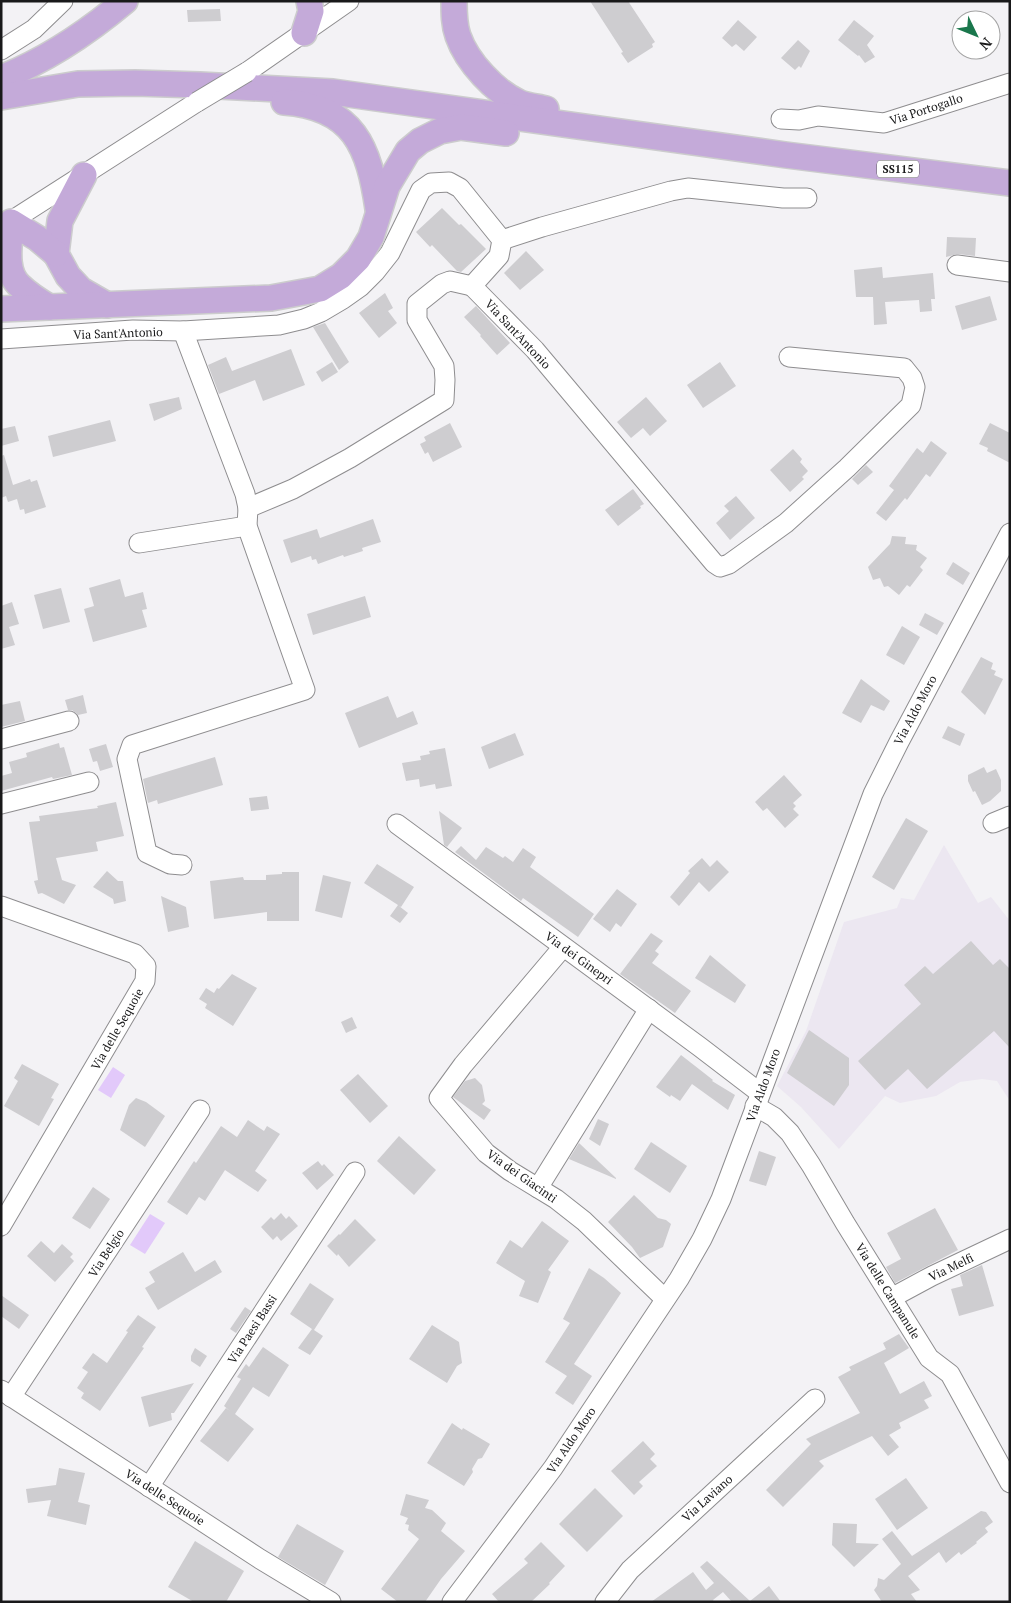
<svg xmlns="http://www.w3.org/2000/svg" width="1011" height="1603" viewBox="0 0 1011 1603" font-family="'PT Serif',serif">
	<rect width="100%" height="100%" fill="#f3f2f5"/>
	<path fill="#ece7f1" d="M944,845l34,58 13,-6 19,24v180l-13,-20 -15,-2 -22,3 -24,14 -36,7 -15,-7 -46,53 -38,-42 -24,-21 29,-55 38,-109 53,-14 4,-10 13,2z"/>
	<g fill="#e2c9fa">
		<path d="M113,1067l12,8 -14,23 -13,-8z"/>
		<path d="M150,1214l15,9 -20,31 -15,-9z"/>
	</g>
	<g fill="#cecdd0">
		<path d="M590,1h38l27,41 -3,2 1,3 -25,16 -7,-10 2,-1z"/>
		<path d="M220,9l1,12 -33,1 -1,-12z"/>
		<path d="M738,20l19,17 -13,14 -8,-7 -4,3 -10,-9z"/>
		<path d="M854,20l20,16 -7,9 8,12 -10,6 -6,-8 -1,1 -20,-16z"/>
		<path d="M798,40l12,11 -9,17 -2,-2 -4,4 -14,-12z"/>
		<path d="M442,208l17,17 2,-1 25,25 -25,23 -4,-1 -25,-26 -2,2 -14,-15z"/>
		<path d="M947,237l29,1 -1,18 -17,-2 -12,3z"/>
		<path d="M526,251l18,19 -24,20 -16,-17z"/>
		<path d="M882,267l1,11 50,-5 2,26h-4l1,12 -12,1 -1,-12 -34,2 2,22 -13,1 -1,-28h-17l-2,-27z"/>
		<path d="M385,293l8,15 -5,3 9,12 -18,15 -20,-25z"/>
		<path d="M990,296l7,24 -35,10 -7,-24z"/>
		<path d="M476,306l34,37 -13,12 -17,-19 1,-1 -17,-18z"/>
		<path d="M325,323l24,39 -10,8 -26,-43z"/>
		<path d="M291,349l14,36 -42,16 -8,-21 -36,14 -11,-29 18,-8 6,14z"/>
		<path d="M332,362l6,10 -16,10 -6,-10z"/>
		<path d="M720,362l16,24 -33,22 -16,-23z"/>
		<path d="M179,397l3,12 -28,12 -5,-17z"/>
		<path d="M646,397l21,24 -17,15 -7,-8 -12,10 -14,-16z"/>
		<path d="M110,420l6,21 -63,16 -5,-21z"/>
		<path d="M450,423l12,24 -29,15 -5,-10 -3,2 -5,-10 6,-3 -2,-4z"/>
		<path d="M990,423l20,10v30l-23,-12 1,-3 -9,-4z"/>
		<path d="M15,426l4,15 -18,5v-17z"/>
		<path d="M931,441l16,12 -17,24 -4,-3 -19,26 -2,-2 -19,23 -10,-8 18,-23 -5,-4 28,-38 6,5z"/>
		<path d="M793,449l9,10 -2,3 8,9 -6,6 2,2 -14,13 -20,-22z"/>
		<path d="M4,455l9,30 17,-6 1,3 6,-2 9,27 -21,7 -1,-5 -4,1 -3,-11 -9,3 -2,-6 -5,2v-42z"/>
		<path d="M866,465l7,7 -15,13 -6,-6z"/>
		<path d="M633,489l11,15 -4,2 1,2 -23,18 -13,-16z"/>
		<path d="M736,496l19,22 -25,22 -14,-17 13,-12 -5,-5z"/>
		<path d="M373,519l8,23 -19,6 1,3 -19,6 -1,-2 -25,9 -2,-5 -4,1 -1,-4 -20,7 -8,-23 34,-11 3,9z"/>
		<path d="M892,536l14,1 -1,7 12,1 -1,5 11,8 -7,9 3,3 -13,17 -3,-2 -8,10 -11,-9 -4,1 -4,-9 -7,2 -5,-13 22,-23z"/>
		<path d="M953,562l17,11 -7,12 -17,-11z"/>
		<path d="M120,579l5,18 18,-5 4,17 -5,1 5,17 -54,15 -9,-33 10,-3 -5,-18z"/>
		<path d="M61,588l9,34 -27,7 -9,-34z"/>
		<path d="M365,596l6,21 -58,18 -6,-21z"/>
		<path d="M12,602l7,22 -10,3 6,18 -14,4v-43z"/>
		<path d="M925,613l19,10 -7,12 -18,-10z"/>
		<path d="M902,626l18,11 -16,28 -18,-10z"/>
		<path d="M981,657l12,6 -2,6 5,2 -2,4 9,4 -18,36 -24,-23z"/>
		<path d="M861,679l29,22 -6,10 -13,-6 -10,18 -19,-10z"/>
		<path d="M83,695l4,18 -9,2 -6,-5h-4l-3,-10z"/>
		<path d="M388,696l9,22 16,-7 5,13 -59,24 -14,-35z"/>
		<path d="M20,701l5,20 -24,6v-22z"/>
		<path d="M948,726l17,8 -5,12 -18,-8z"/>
		<path d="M515,733l9,22 -35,14 -8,-22z"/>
		<path d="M59,743l1,5 4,-1 8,28 -19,4 -1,-2 -51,14v-15l11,-3 -3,-11 18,-5 -1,-4z"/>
		<path d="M106,744l7,23 -13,4 -3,-10 -4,1 -4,-13z"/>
		<path d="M445,748l7,38 -16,3 -1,-5 -15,3 -1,-8 -13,2 -4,-18 19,-3 -1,-4 10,-2 -1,-3z"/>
		<path d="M215,757l8,28 -65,19 -1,-4 -9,3 -5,-24z"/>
		<path d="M984,767l3,6 9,-4 5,11v11l-11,10 -8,4 -7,-14 -2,1 -5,-11v-6z"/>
		<path d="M784,775l18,20 -9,8 3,3 -3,3 6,6 -14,13 -18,-20 -4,3 -8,-9z"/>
		<path d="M267,796l2,13 -18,2 -2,-13z"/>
		<path d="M116,802l8,34 -28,6 2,9 -42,7 6,22 14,5 -12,19 -22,-11 -4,1 -4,-13 4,-1 -9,-58 11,-1 -1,-5 59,-8 -1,-2z"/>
		<path d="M439,811l23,17 -15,19 -3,-2z"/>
		<path d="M906,818l22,13 -34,59 -22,-13z"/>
		<path d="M461,846l15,14 10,-13 17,11 2,-2 8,6 10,-14 13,9 -6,10 64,47 -16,23 -55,-39 -2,3 -66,-49z"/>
		<path d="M702,858l8,9 7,-7 12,12 -20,20 -10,-10 -20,24 -9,-9 20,-24 -2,-2z"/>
		<path d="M377,864l37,23 -13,20 -2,-1 9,7 -8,10 -10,-7 8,-11 -34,-22z"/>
		<path d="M107,871l11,10h5l3,20 -12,3 -1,-5 -20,-12z"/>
		<path d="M282,872h17v49h-32v-9l-53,7 -4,-38 33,-4 1,3h22v-5l16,-1z"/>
		<path d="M323,875l28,7 -9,36 -27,-7z"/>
		<path d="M617,889l20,15 -16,23 -5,-4 -6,9 -17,-13z"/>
		<path d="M161,896l25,11 3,20 -21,5z"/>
		<path d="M651,933l12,8 -8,10 4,3 -7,9 39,28 -16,22 -55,-39z"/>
		<path d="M971,941l22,24 7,-6 10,10v79l-16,-17 -67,58 -19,-20 -23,21 -27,-29 63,-57 -17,-19 21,-19 8,8z"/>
		<path d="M710,955l36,30 -11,18 -40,-25z"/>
		<path d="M232,974l25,14 -24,38 -28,-18 2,-4 -8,-5 7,-11 8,5 3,-5 2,1z"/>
		<path d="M352,1017l5,11 -11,5 -5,-11z"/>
		<path d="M809,1030l40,28v27l-15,21 -47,-33z"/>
		<path d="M681,1055l32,25 -1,1 23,14 -7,15 -36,-26 -12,17 -9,-6 -1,2 -14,-10z"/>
		<path d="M22,1064l37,20 -8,14 3,1 -15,27 -35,-20 14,-25 -4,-3z"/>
		<path d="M358,1074l30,32 -18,17 -30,-33z"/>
		<path d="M475,1078l7,7 3,16 -3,3 9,6 -7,10 -31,-23 12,-16z"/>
		<path d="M136,1098l10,4 19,14 -20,31 -25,-17 9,-25z"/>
		<path d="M598,1119l11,5 -9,22 -11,-7z"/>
		<path d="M248,1120l16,11 3,-5 13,8 -25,37 12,9 -9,12 -33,-22 -20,31 -6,-4 -12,18 -20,-13 27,-41 2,2 25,-37 16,11z"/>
		<path d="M399,1136l37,34 -22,25 -37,-34z"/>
		<path d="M651,1142l36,24 -17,27 -36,-24z"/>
		<path d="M579,1143l37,35v1l-47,-20z"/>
		<path d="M759,1151l17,6 -10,29 -17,-5z"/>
		<path d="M318,1161l4,5 2,-2 10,11 -17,15 -15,-17z"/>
		<path d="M93,1187l17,12 -20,30 -18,-11z"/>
		<path d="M634,1195l24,23 8,2 5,4 -8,23 -23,11 -8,-11 -24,-25z"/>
		<path d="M935,1208l23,42 -63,33 -9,-16 15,-8 -14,-26z"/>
		<path d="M281,1213l5,6 3,-3 9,10 -17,15 -4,-5 -4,4 -12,-13 10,-10 3,3z"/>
		<path d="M355,1219l21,21 -27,27 -11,-13 -1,2 -10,-10 12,-12 1,1z"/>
		<path d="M542,1221l27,20 -21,29 3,2 -13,31 -19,-7 6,-15 -29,-18 14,-23 12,8z"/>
		<path d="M41,1241l13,12 8,-9 11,10 -3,3 4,4 -19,21 -28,-26z"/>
		<path d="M183,1252l12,20 20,-12 7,12 -64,38 -13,-22 10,-6 -6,-10z"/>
		<path d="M982,1265l12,41 -35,10 -8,-27 12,-3 -3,-11z"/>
		<path d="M589,1268l15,10 17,15 -47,71 18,12 -19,29 -18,-12 12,-17 -22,-14 25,-39 -7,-4z"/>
		<path d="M310,1283l24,16 -20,31 9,6 -13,19 -12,-7 14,-19 -22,-15z"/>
		<path d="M1,1295l28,20 -10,14 -18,-13z"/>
		<path d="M245,1307l6,4 -15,22 -6,-4z"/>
		<path d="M138,1315l18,12 -14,20 2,1 -44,63 -19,-13 3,-5 -7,-5 11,-16 -6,-4 11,-15 14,10 21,-31 -2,-1z"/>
		<path d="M432,1325l27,17 3,21 -5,3 -10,17 -38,-24z"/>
		<path d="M899,1334l10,14 -25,15 16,31 24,-13 8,15 -8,4 5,8 -30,15 2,5 -12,7 10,12 -11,9 -16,-20 -53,25 5,5 -41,41 -17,-17 45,-46 -5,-5 54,-26 -22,-36 13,-7 -2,-3 37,-18 -3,-6z"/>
		<path d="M263,1347l26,18 -20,32 -16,-10 -18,27 19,15 -26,33 -28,-21 26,-33 4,3 -6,-5 17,-27 -4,-2 9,-13 3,3z"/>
		<path d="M195,1348l12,8 -7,11 -9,-6v-5z"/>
		<path d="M194,1383l-20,30h-3l1,7 -23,7 -8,-30z"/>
		<path d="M452,1423l10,7 1,-2 27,16 -8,14 -4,1 -6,10 1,3 -9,14 -37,-23z"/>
		<path d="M643,1441l12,13 -5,5 7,7 -18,16 4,4 -9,9 -23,-24z"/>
		<path d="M59,1468l26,5 -7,29 12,3 -4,20 -39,-9 4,-16 -23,3 -2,-14 30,-4z"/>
		<path d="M906,1478l22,30 -31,22 -22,-31z"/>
		<path d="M595,1488l28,28 -36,36 -28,-28z"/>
		<path d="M406,1494l23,6 -4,8 7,2 14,13 -5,8 24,20 -24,28 -16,23h-27l-17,-13 38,-50 -11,-9 1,-5 -4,-1 3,-6 -8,-3z"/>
		<path d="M981,1511l5,1 7,10 -8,6 3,4 -12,10 1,1 -16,12 -2,-3 -13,11 -7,-11 -31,24 12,14 -9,4 6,8h-35l-8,-12 3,-4 1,-8 6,2 17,-16 -19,-25 10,-8 20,25z"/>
		<path d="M833,1523l24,1 -1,19 23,1 -25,23 -22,-22z"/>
		<path d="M297,1524l47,27 -19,34 -47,-28z"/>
		<path d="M195,1541l49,30 -18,31h-32l-26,-15z"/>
		<path d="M541,1542l24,24 -16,17 1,1 -19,18h-32l-7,-8 36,-31 -4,-4z"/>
		<path d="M707,1561l43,40 19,-15 12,16h-49l-9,-10 -10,8 1,2h-63l42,-30 13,18 8,-7 -14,-16z"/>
	</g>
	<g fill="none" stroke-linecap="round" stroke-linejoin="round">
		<g stroke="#8e8d8f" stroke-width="21">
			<g id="minor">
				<path d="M1,50l33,-21 29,-28"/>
				<path d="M247,72l102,-71"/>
				<path d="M781,119l18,1 19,-4 66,7 126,-40"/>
				<path d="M2,227l195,-125"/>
				<path d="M502,240l40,-13 129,-36 17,-3 95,10h24"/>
				<path d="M957,265l53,7"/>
				<path d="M1,339l132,-9 50,1 96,-6 25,-6 17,-7 22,-13 17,-12 15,-15 15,-19 31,-63 10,-7 18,-1 11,6 42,52 -3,16 -27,30 63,64 179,213 6,4 9,-3 57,-41 61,-55 64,-63 4,-18 -3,-9 -8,-10 -115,-11"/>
				<path d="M248,508l45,-19 57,-31 94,-58 1,-20 -1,-14 -27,-46v-16l25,-20 8,-3 22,5"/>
				<path d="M139,543l108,-17"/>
				<path d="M1,739l68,-18"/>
				<path d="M1,804l88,-22"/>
				<path d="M993,823l17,-7"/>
				<path d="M397,824l303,223 60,46"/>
				<path d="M182,865l-12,-1 -23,-11 -20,-94 5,-14 173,-55 -58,-164 1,-18 -3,-14 -62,-163"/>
				<path d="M1,906l134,48 11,12 -1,15 -144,245"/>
				<path d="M563,947l-100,118 -24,33 47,55 24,18 46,28 28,22 81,78"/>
				<path d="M755,1106l19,11 16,16 21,32 34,58 84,135 21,16 60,109"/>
				<path d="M538,1188l111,-179"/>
				<path d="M893,1297l39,-21 78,-37"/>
				<path d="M1,1390l259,169 71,43"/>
				<path d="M11,1397l189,-287"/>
				<path d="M149,1487l206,-315"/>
				<path d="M452,1602l101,-134 126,-189 23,-40 19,-40 152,-405 26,-52 111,-209"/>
				<path d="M605,1602l25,-32 185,-171"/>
			</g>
		</g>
		<g stroke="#cccccd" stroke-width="28">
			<g id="major">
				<path d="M454,1c0,12 0,24 4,35 9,26 37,56 62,67 8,3 18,4 26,6"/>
				<path d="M304,33l7,-22 -2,-10"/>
				<path d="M1,78c46,-18 87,-46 124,-77"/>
				<path d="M1,97l77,-13 57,-1 65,2 133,7 453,63 224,28"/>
				<path d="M284,102c70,5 85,45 94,107"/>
				<path d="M84,175l-24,46 -4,33 12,22 13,14 26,15"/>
				<path d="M49,307c-10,-6 -21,-13 -29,-21 -17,-15 -10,-44 -9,-64l26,16 19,16"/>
				<path d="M1,309l270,-11 49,-9 21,-13 17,-17 13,-22 16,-51 21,-35 12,-10 20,-10 21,-4 45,6"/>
			</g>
		</g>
		<use href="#minor" stroke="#fff" stroke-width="19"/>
		<use href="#major" stroke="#c4aad9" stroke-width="25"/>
		<g stroke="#8e8d8f" stroke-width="21" stroke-linecap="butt">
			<path id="minor-bridge" d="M197,102l50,-30"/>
		</g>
		<use href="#minor-bridge" stroke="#fff" stroke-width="19"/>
	</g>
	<g text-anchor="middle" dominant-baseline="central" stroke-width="5" stroke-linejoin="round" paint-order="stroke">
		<rect fill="#fff" stroke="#5e5e5f" stroke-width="1" x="877" y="160.5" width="42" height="17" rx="4"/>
		<g font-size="11" font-weight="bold" fill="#19191a">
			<text x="898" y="169">SS115</text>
		</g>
		<g font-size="12" fill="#19191a" stroke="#fff">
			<text transform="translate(926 109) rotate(-18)">Via Portogallo</text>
			<text transform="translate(118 333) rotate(-2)">Via Sant'Antonio</text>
			<text transform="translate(518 334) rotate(47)">Via Sant'Antonio</text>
			<text transform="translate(915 710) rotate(-62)">Via Aldo Moro</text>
			<text transform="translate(579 958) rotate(36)">Via dei Ginepri</text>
			<text transform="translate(117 1029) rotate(-60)">Via delle Sequoie</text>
			<text transform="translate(763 1085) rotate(-70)">Via Aldo Moro</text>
			<text transform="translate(522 1176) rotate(35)">Via dei Giacinti</text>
			<text transform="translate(106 1253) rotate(-57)">Via Belgio</text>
			<text transform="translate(951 1267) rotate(-26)">Via Melfi</text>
			<text transform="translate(888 1291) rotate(58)">Via delle Campanule</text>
			<text transform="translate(252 1329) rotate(-57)">Via Paesi Bassi</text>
			<text transform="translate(571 1440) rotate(-56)">Via Aldo Moro</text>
			<text transform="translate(165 1497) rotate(33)">Via delle Sequoie</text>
			<text transform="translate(707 1498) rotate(-42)">Via Laviano</text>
		</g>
	</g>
	<rect width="1011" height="1603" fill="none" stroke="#19191a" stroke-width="5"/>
	<g transform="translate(976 35) rotate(133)"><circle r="24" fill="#ffffff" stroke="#a3a3a3"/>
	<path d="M0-4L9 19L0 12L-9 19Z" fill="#1a774c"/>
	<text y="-8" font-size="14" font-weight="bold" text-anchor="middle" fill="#19191a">N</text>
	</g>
</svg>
